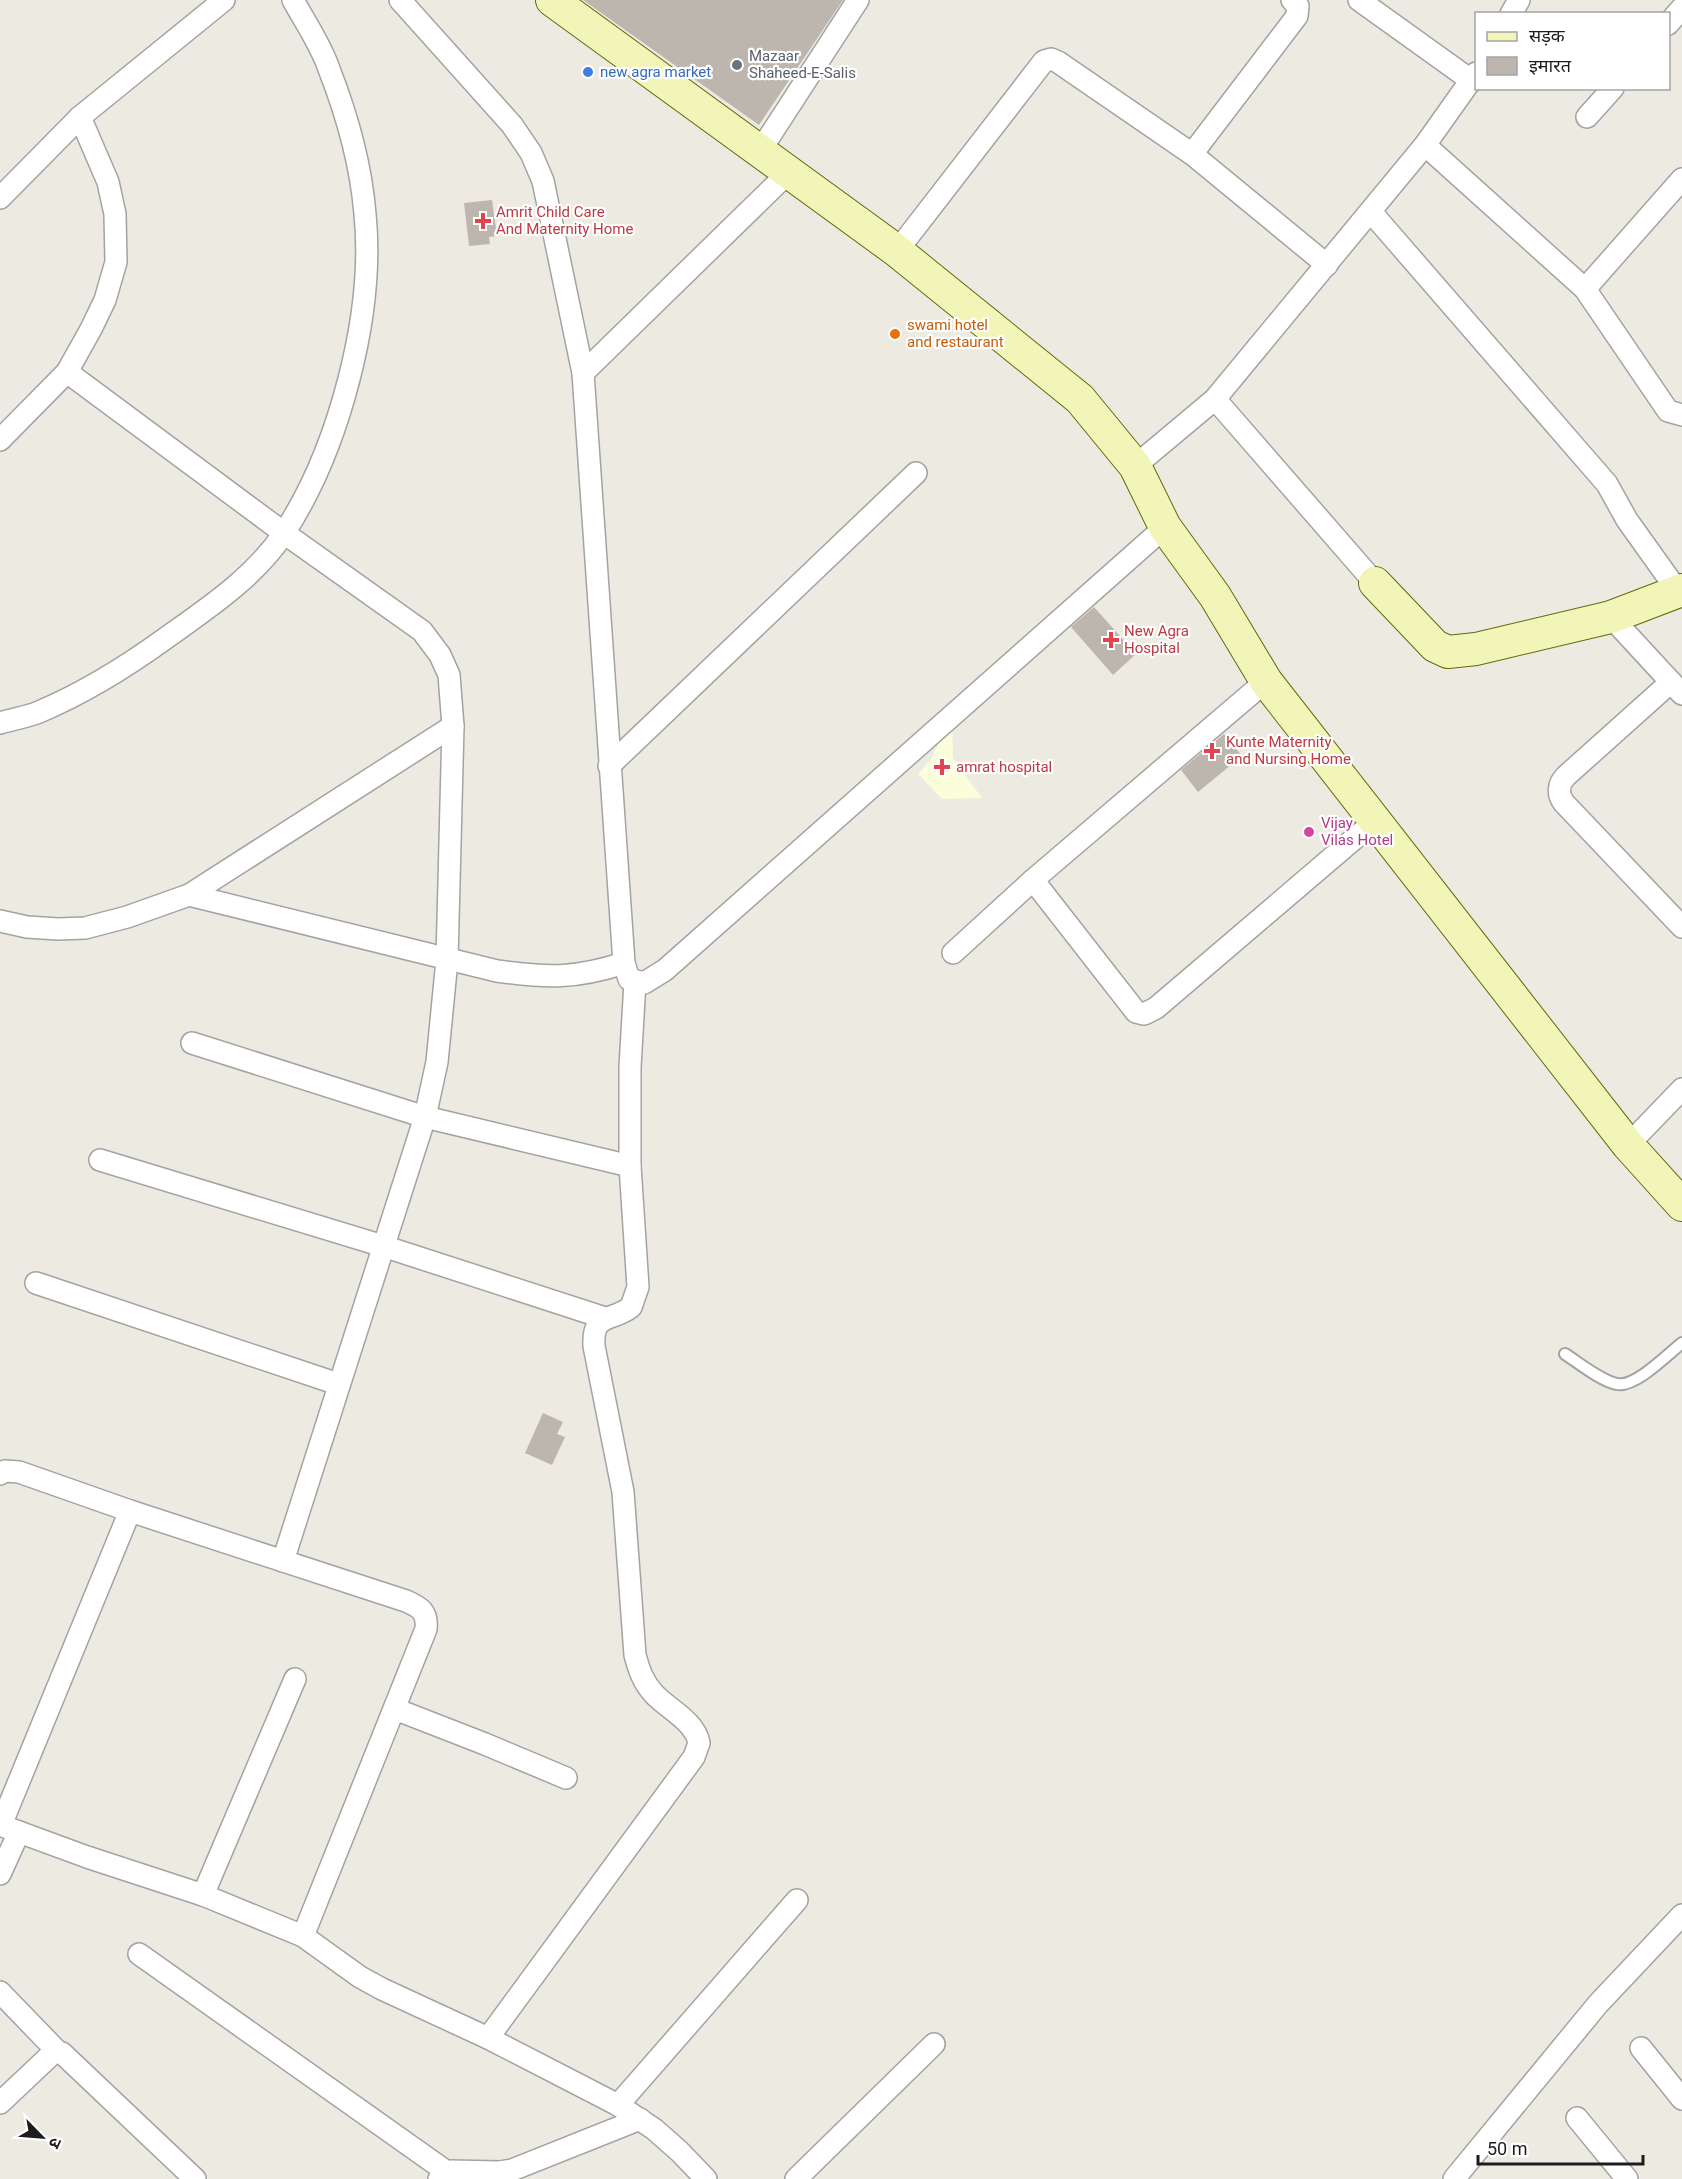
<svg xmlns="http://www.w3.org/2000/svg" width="1682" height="2179" viewBox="0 0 1682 2179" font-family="Roboto,'Noto Sans Devanagari',sans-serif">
	<rect width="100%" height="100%" fill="#edeae2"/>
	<path fill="#fcfddb" d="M952,726l1,32 29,40 -40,1 -24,-25 13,-15 10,-21z"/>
	<g fill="#bdb6af">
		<path d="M583,0h260l-84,125z"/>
		<path d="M492,200l5,36 -8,1 1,7 -21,2 -5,-43z"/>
		<path d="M1094,607l42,47 -23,21 -42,-48z"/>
		<path d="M1224,734l18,22 -44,36 -17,-22z"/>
		<path d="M543,1413l20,9 -6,12 8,3 -13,28 -27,-12z"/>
	</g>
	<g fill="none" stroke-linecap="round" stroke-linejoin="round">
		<g stroke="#a3a3a3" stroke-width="14">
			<path id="lane" d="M1565,1354c14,9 36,27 52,30 18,4 51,-30 65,-41"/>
		</g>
		<g stroke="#a3a3a3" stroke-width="24">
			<g id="street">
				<path d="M400,0l112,125 19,28 12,28 40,192 41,590 5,16 15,4 21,-13 500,-443"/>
				<path d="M1359,0l113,81"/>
				<path d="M1511,14l8,-14"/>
				<path d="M1668,24l14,-16"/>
				<path d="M1587,117l26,-29"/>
				<path d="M1425,145l160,144 83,122 14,4"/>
				<path d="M760,151l98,-151"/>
				<path d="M1192,154l105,-138 1,-10 -6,-6"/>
				<path d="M0,198l80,-81 144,-117"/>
				<path d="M1371,212l236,272 20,36 50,70"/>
				<path d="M897,251l147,-190 7,-2 7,3 134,92 135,111"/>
				<path d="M1585,289l97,-110"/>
				<path d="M67,372l217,161 138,98 18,24 9,20 4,51 -6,234 -10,102 -12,55 -142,444"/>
				<path d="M583,373l206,-201"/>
				<path d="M1215,399l160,184"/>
				<path d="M0,440l67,-68 24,-43 14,-29 11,-38 -1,-48 -7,-32 -28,-65"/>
				<path d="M1135,466l80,-67 210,-254 51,-72"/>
				<path d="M1611,617l71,77"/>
				<path d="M1671,682l-105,94c-8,8 -9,18 -2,27l118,124"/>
				<path d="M0,723c13,-4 27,-6 39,-11 45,-19 87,-45 127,-74 42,-30 89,-61 118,-105 55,-84 91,-219 81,-319 -4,-49 -18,-99 -36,-145 -8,-24 -24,-47 -36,-69"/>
				<path d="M609,766l307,-293"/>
				<path d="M1033,880l103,132 8,2 12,-6 219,-187"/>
				<path d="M189,895l308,76c50,7 78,8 127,-8"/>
				<path d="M0,921l27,6 31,2 27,-1 42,-11 62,-22 264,-169"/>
				<path d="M953,953l80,-73 233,-199"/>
				<path d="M192,1043l233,74 205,49"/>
				<path d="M1628,1145l54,-56"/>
				<path d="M100,1160l283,86 222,72"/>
				<path d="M36,1283l302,101"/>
				<path d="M0,1474l5,-3 14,1 111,39 276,90c14,6 22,11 20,28l-123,307"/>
				<path d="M395,1709l90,35 81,34"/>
				<path d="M0,1825l87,32 116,38 100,41 57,41 22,12 106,49 130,67 36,24 25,22 27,28"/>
				<path d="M1,1825l129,-314"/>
				<path d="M0,1874l19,-42"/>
				<path d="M203,1895l92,-216"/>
				<path d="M139,1954l308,218"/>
				<path d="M0,1992l57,59"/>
				<path d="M488,2038l206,-281 5,-14c-4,-22 -31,-34 -45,-49 -11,-12 -15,-24 -19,-39l-12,-163 -29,-146c-2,-34 18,-24 37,-39l7,-20 -8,-121v-99l5,-85"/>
				<path d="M1641,2048l41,51"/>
				<path d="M0,2103l54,-51 8,1 133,126"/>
				<path d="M618,2105l179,-205"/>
				<path d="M1577,2118l50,61"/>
				<path d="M439,2179l12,-8 48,1 13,-2 128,-51"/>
				<path d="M796,2179l138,-135"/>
				<path d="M1454,2179l144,-175 84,-89"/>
			</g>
		</g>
		<g stroke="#5e6c0a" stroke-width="34">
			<g id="secondary">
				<path d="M552,0l345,251 183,148 55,67 30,61 50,69 51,85 362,464 54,60"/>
				<path d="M1375,583l60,63 13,6 28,-3 135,-32 71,-27"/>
			</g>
		</g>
		<use href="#lane" stroke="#fff" stroke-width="10"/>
		<use href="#street" stroke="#fff" stroke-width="21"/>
		<use href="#secondary" stroke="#f1f6b8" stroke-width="32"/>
	</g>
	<circle fill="#6b7280" stroke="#fff" stroke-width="2" cx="737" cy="65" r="6"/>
	<circle fill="#3f7fe0" stroke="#fff" stroke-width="2" cx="588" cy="72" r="6"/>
	<g fill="#e0444e" stroke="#fff" stroke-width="2">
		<path d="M480 212h6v6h6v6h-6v6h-6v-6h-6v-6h6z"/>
		<path d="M1108 631h6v6h6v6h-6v6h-6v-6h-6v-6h6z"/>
		<path d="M1209 742h6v6h6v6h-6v6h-6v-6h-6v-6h6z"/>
		<path d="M939 758h6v6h6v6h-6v6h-6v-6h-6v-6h6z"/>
	</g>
	<circle fill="#e8710a" stroke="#fff" stroke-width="2" cx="895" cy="334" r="6"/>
	<circle fill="#d1479c" stroke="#fff" stroke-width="2" cx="1309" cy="832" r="6"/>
	<g text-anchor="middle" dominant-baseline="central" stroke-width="4.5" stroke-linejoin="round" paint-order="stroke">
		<g font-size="15" fill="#5b616d" stroke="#fff" text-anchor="start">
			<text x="749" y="56">Mazaar<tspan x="749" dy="17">Shaheed-E-Salis</tspan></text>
		</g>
		<g font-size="15" fill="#366cbe" stroke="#fff" text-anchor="start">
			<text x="600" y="72">new agra market</text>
		</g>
		<g font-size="15" fill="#be3a42" stroke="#fff" text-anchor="start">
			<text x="496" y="212">Amrit Child Care<tspan x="496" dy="17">And Maternity Home</tspan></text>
			<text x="1124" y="631">New Agra<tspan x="1124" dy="17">Hospital</tspan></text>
			<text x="1226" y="742">Kunte Maternity<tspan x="1226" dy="17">and Nursing Home</tspan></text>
			<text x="956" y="767">amrat hospital</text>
		</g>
		<g font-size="15" fill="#c56008" stroke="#fff" text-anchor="start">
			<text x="907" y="325">swami hotel<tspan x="907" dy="17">and restaurant</tspan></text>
		</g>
		<g font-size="15" fill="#b23c85" stroke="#fff" text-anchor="start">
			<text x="1321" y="823">Vijay<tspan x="1321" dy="17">Vilas Hotel</tspan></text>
		</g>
	</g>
	<rect x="1475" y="12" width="195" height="78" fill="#ffffff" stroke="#a4a4a4" stroke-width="1.5"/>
	<rect x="1487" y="32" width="30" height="9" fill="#f1f6b8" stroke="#a4a4a4" stroke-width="1.5"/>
	<text x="1529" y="42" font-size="18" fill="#1c1c1c">सड़क</text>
	<rect x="1487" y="57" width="30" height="18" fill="#bdb6af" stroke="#a4a4a4" stroke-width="1.5"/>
	<text x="1529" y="72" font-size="18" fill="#1c1c1c">इमारत</text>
	<g transform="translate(42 2137) rotate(115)" stroke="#ffffff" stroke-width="4.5" paint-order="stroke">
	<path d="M0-4.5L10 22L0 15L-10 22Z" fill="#1c1c1c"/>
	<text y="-9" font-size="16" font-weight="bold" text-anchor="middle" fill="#1c1c1c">उ</text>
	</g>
	<path d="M1478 2155v9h165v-9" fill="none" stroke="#1c1c1c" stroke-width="3"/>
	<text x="1487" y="2155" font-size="18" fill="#1c1c1c" stroke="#ffffff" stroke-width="4.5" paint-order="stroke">50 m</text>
</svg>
